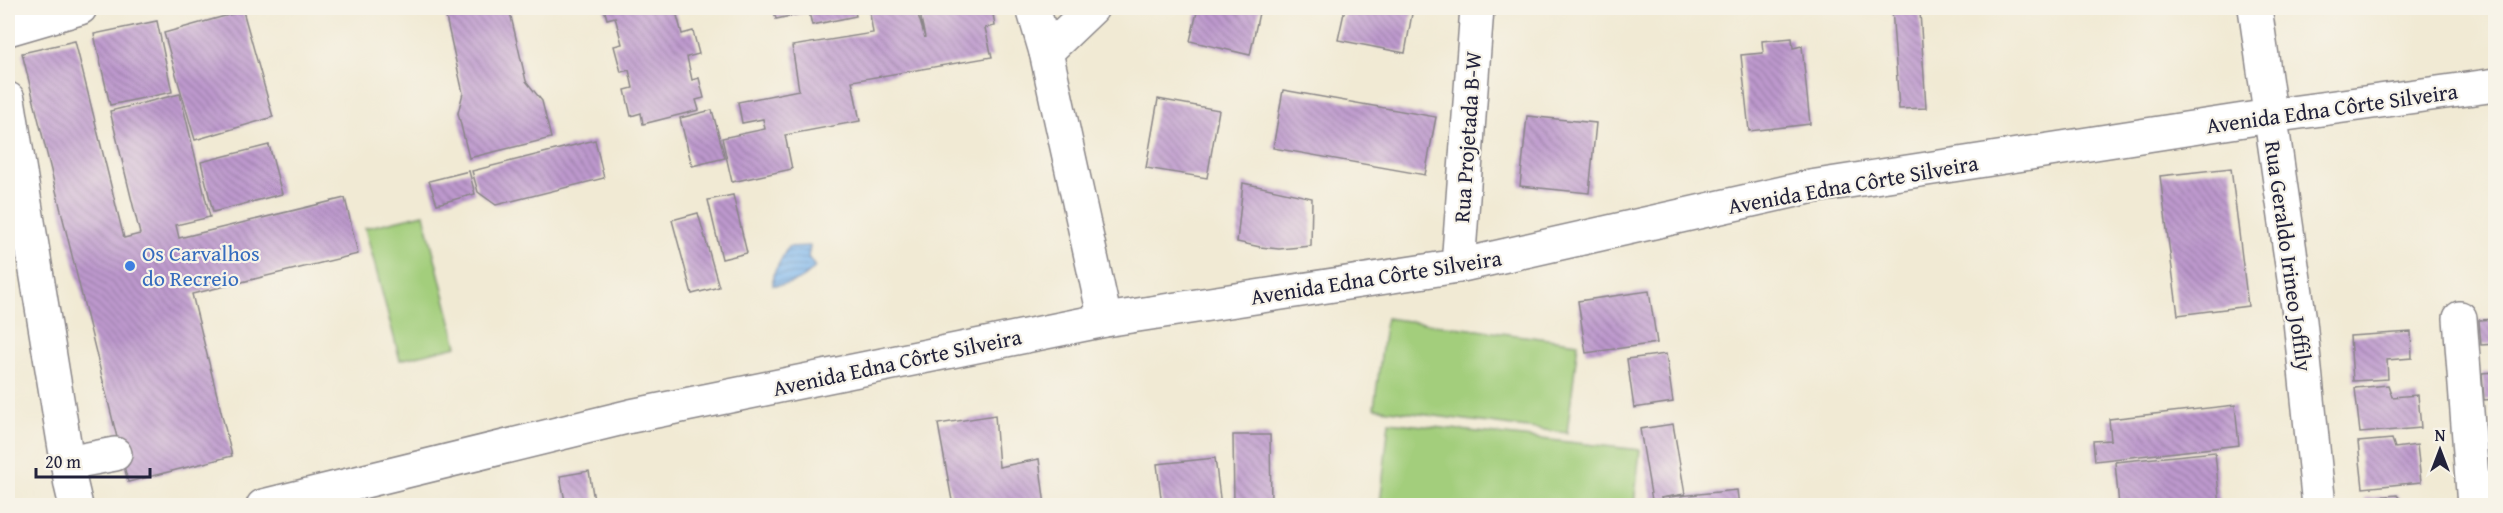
<svg xmlns="http://www.w3.org/2000/svg" width="2503" height="513" viewBox="0 0 2503 513" font-family="'Gentium Book Plus',serif">
	<defs>
		<pattern id="water-rules" width="6" height="5" patternUnits="userSpaceOnUse" patternTransform="scale(1.5)"><rect width="6" height="5" fill="#7eb7ee"/><path d="M0 2.5h6" fill="none" stroke="#6794c2"/></pattern>
		<pattern id="building-back-hatch" width="6" height="6" patternUnits="userSpaceOnUse" patternTransform="scale(1.5)"><rect width="6" height="6" fill="#bd99cd"/><path d="M-1 5l2 2M0 0l6 6M5-1l2 2" fill="none" stroke="#997ca8"/></pattern>
	</defs>
	<rect width="100%" height="100%" fill="#f7f3e8"/>
	<filter id="ink" filterUnits="userSpaceOnUse"><feTurbulence type="fractalNoise" baseFrequency=".0167" numOctaves="2"/><feDisplacementMap in="SourceGraphic" scale="12" xChannelSelector="R" yChannelSelector="G"/><feConvolveMatrix kernelMatrix="1 2 1 2 8 2 1 2 1" color-interpolation-filters="sRGB"/></filter>
	<filter id="wash" filterUnits="userSpaceOnUse"><feTurbulence type="fractalNoise" baseFrequency=".008" numOctaves="4" result="noise"/><feDisplacementMap in="SourceGraphic" scale="24" xChannelSelector="R" yChannelSelector="G"/><feGaussianBlur stdDeviation="1.35" result="paint"/><feColorMatrix in="noise" values="0 0 0 0 0 0 0 0 0 0 0 0 0 0 0 0 0 1.4 0 .05"/><feComposite in="paint" operator="in"/></filter>
	<g filter="url(#wash)">
		<rect width="100%" height="100%" fill="#f1ead4"/>
		<g fill="#a3ce7b" stroke="#62785b" stroke-width="1.5">
			<path d="M424,214l33,132 -57,14 -35,-132z"/>
			<path d="M1386,318l192,25 -11,90 -193,-25z"/>
			<path d="M1389,422l251,28 -6,55h-254z"/>
		</g>
		<path fill="url(#water-rules)" stroke="#506c94" stroke-width="1.5" d="M810,246l-2,11 7,10c-10,12 -26,19 -42,18v-10l15,-28z"/>
		<g id="blocks">
			<g fill="url(#building-back-hatch)">
				<path d="M434,8h75l17,73 16,20 9,37 -82,20 -11,-45 5,-20 -18,-80 -10,2z"/>
				<path d="M604,8h71l7,26 11,-3 6,23 -12,3 5,23 7,-2 5,20 -8,2 3,10 -56,14 -2,-11 -10,3 -6,-26 8,-2 -4,-18 -8,2 -7,-26 8,-2 -7,-27 -8,2z"/>
				<path d="M773,8h81l2,8 -44,9 -3,-13 -33,7z"/>
				<path d="M869,8h47l9,30 -6,-30h73l3,18 -10,2 7,29 -140,24 8,40 -75,14 7,34 -60,13 -10,-44 43,-9 -2,-10 -21,4 -4,-21 61,-12 -7,-44 81,-13z"/>
				<path d="M1198,8h62l-10,47 -60,-14z"/>
				<path d="M1345,8h68l-8,45 -67,-13z"/>
				<path d="M1892,8h39v3l-11,1 6,96 -27,1z"/>
				<path d="M243,11l30,106 -78,23 -31,-107z"/>
				<path d="M157,21l15,71 -62,13 -16,-71z"/>
				<path d="M1792,38l1,10 9,-2 8,78 -61,7 -8,-76 22,-2 -1,-12z"/>
				<path d="M75,41l49,197 16,-4 -30,-123 70,-17 30,123 -34,8 3,13 166,-40 13,56 -166,40 40,162 -104,26 -106,-429z"/>
				<path d="M1283,90l153,27 -11,58 -152,-27z"/>
				<path d="M1158,99l61,11 -12,68 -61,-10z"/>
				<path d="M712,110l13,48 -33,8 -12,-48z"/>
				<path d="M1527,116l69,7 -7,70 -69,-7z"/>
				<path d="M595,140l9,38 -108,27 -18,-13 -6,-21z"/>
				<path d="M269,145l13,49 -69,18 -12,-50z"/>
				<path d="M2231,168l17,138 -70,9 -18,-139z"/>
				<path d="M469,171l6,23 -38,10 -8,-23z"/>
				<path d="M1243,183l69,15 -1,48 -32,3 -19,-2 -23,-5z"/>
				<path d="M733,195l14,58 -25,6 -14,-59z"/>
				<path d="M698,213l21,74 -27,7 -20,-74z"/>
				<path d="M1649,291l8,52 -71,10 -8,-52z"/>
				<path d="M2496,319v25l-15,1 -2,-25z"/>
				<path d="M2411,332l1,26 -25,2 1,19 -35,2 -3,-45z"/>
				<path d="M1666,354l7,48 -39,6 -7,-49z"/>
				<path d="M2496,372v27l-12,1 -2,-27z"/>
				<path d="M2388,385l4,12 26,-2 3,33 -61,5 -5,-45z"/>
				<path d="M2235,405l4,40 -144,16 -2,-20 18,-1 -2,-21z"/>
				<path d="M995,415l4,52 40,-8 6,47h-92l-15,-82z"/>
				<path d="M1673,424l12,70 -25,4 77,-8 2,16h-86l-13,-77z"/>
				<path d="M1233,435h37l1,71h-37z"/>
				<path d="M2392,439l3,9 22,-3 4,37 -58,6 -5,-46z"/>
				<path d="M2496,439v28h-5l-2,-27z"/>
				<path d="M2215,452l5,54h-101l-4,-44z"/>
				<path d="M1215,458l6,48h-59l-5,-42z"/>
				<path d="M589,471l6,35h-29l-6,-30z"/>
				<path d="M2397,495l5,7 22,-2 1,6h-61v-8z"/>
			</g>
		</g>
	</g>
	<g filter="url(#ink)">
		<use href="#blocks" fill-opacity="0" stroke="#8a8688" stroke-width="1.5"/>
		<g fill="none" stroke-linecap="round" stroke-linejoin="round">
			<g stroke="#8a8688" stroke-width="36">
				<g id="minor">
					<path d="M1033,8l13,44 59,268"/>
					<path d="M2255,8l45,313 19,185"/>
					<path d="M8,29l72,-21"/>
					<path d="M1046,52l46,-44"/>
					<path d="M8,99l63,386 5,21"/>
					<path d="M1458,266l19,-258"/>
					<path d="M2460,318l14,188"/>
					<path d="M67,463l48,-9"/>
					<path d="M263,506l368,-90 474,-96 353,-54 352,-79 460,-71 226,-31"/>
				</g>
			</g>
			<use href="#minor" stroke="#fff" stroke-width="33"/>
		</g>
	</g>
	<circle fill="#3f7fe0" stroke="#f7f3e8" stroke-width="2" cx="130" cy="266" r="6"/>
	<g text-anchor="middle" dominant-baseline="central" stroke-width="4.5" stroke-linejoin="round" paint-order="stroke">
		<g font-size="22" fill="#22223b" stroke="#f7f3e8">
			<text transform="translate(2332 108) rotate(-8)">Avenida Edna Côrte Silveira</text>
			<text transform="translate(1467 137) rotate(-86)">Rua Projetada B-W</text>
			<text transform="translate(1853 184) rotate(-10)">Avenida Edna Côrte Silveira</text>
			<text transform="translate(2289 256) rotate(82)">Rua Geraldo Irineo Joffily</text>
			<text transform="translate(1376 277) rotate(-9)">Avenida Edna Côrte Silveira</text>
			<text transform="translate(897 362) rotate(-12)">Avenida Edna Côrte Silveira</text>
		</g>
		<g font-size="22" fill="#366cbe" stroke="#f7f3e8" text-anchor="start">
			<text x="142" y="253">Os Carvalhos<tspan x="142" dy="25">do Recreio</tspan></text>
		</g>
	</g>
	<rect width="2503" height="513" fill="none" stroke="#f7f3e8" stroke-width="30"/>
	<g transform="translate(2440 450)" stroke="#f7f3e8" stroke-width="4.5" paint-order="stroke">
	<path d="M0-4.5L10 22L0 15L-10 22Z" fill="#22223b"/>
	<text y="-9" font-size="16" font-weight="bold" text-anchor="middle" fill="#22223b">N</text>
	</g>
	<path d="M36 468v9h114v-9" fill="none" stroke="#22223b" stroke-width="3"/>
	<text x="45" y="468" font-size="18" fill="#22223b" stroke="#f7f3e8" stroke-width="4.5" paint-order="stroke">20 m</text>
</svg>
